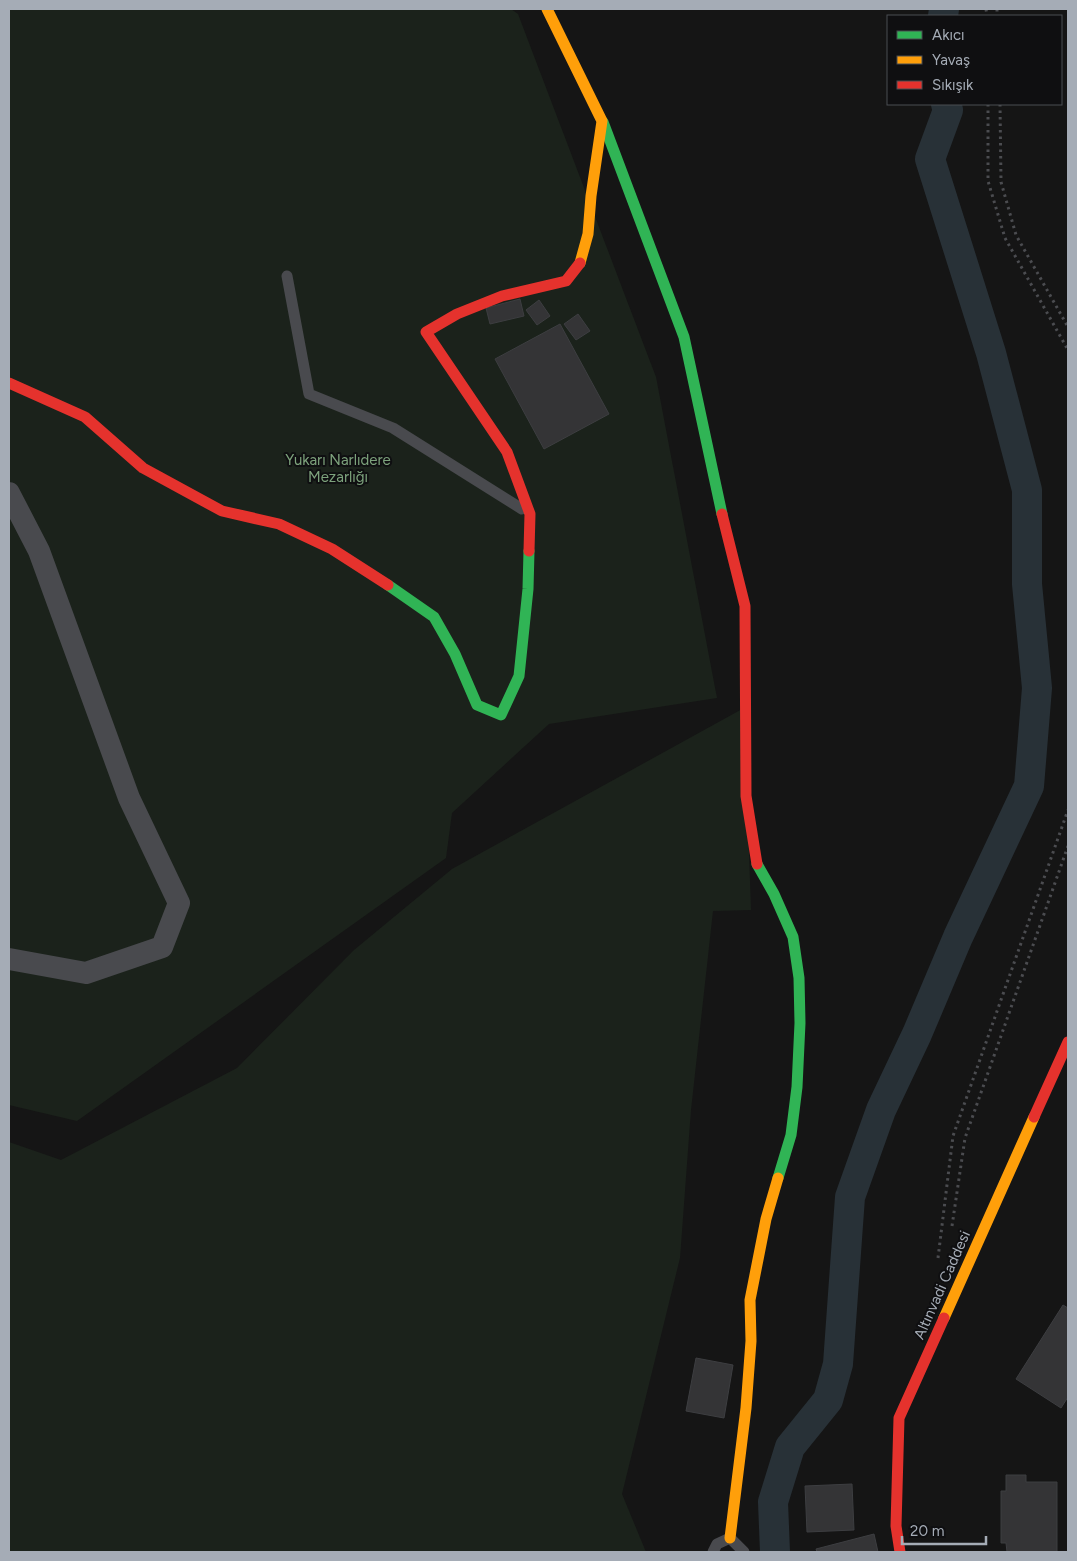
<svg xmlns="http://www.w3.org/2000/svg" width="1077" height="1561" viewBox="0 0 1077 1561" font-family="Figtree,sans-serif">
	<rect width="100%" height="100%" fill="#151515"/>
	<g fill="#1b221b">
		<path d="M9,9h502l7,5 138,363 61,321 -168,26 -97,89 -6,45 -369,263 -68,-16z"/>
		<path d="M744,708l7,202 -38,1 -22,199 -11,148 -58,236 24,58h-637v-410l52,18 176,-92 117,-118 98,-81z"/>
	</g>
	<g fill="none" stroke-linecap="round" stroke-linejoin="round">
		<g stroke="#283137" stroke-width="30">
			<path d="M943,16l1,-7"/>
			<path d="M775,1552l-2,-50 17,-55 38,-47 10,-36 12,-167 31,-87 36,-76 41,-97 71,-151 8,-98 -10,-104v-94l-36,-137 -61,-194 18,-49 -2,-6"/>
		</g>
	</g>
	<g fill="#343436" stroke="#3d3e41">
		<path d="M520,299l4,17 -34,8 -4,-16z"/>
		<path d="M539,300l11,16 -13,9 -11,-15z"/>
		<path d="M578,314l12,17 -14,9 -12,-16z"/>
		<path d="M560,324l49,90 -65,35 -49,-90z"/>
		<path d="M1063,1305l5,3v89l-7,11 -45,-29z"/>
		<path d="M696,1358l37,7 -9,53 -38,-7z"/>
		<path d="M1006,1475h20v7h31v70h-50l-1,-9h-5v-52h5z"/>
		<path d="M852,1484l2,46 -47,2 -2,-46z"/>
		<path d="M874,1534l4,18h-61l-1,-3z"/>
	</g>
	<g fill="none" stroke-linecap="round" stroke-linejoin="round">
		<g stroke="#4b4c50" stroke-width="3" stroke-dasharray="2.5 4" stroke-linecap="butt">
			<path d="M986,9l1,7"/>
			<path d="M997,9v7"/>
			<path d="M988,104v77l17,57 63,112"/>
			<path d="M1000,104l1,78 15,53 52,92"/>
			<path d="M952,1226l13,-88 103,-292"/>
			<path d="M938,1258l15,-122 115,-326"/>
		</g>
		<g stroke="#494a4e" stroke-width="11">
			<path d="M287,276l22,118 84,34 129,81"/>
			<path d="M713,1552l4,-8 13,-6 14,14"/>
		</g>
		<path stroke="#494a4e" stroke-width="22" d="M9,493l30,58 90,247 50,105 -17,44 -76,26 -77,-14"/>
		<g stroke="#30b455" stroke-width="11">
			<path d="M603,122l81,215 38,177"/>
			<path d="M388,585l46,32 21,37 22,51 24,10 18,-39 9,-87 1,-38"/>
			<path d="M757,864l17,30 19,43 6,41 1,45 -3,64 -6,48 -13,43"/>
		</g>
		<g stroke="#ff9f0a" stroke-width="11">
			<path d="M547,9l55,112 -11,75 -3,38 -8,29"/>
			<path d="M944,1318l90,-201"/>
			<path d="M730,1538l16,-130 5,-67 -1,-41 16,-81 12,-41"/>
		</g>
		<g stroke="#e5322d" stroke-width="11">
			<path d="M9,383l76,34 58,51 79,43 57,13 53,25 56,36"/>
			<path d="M722,514l23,92 1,190 11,68"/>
			<path d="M529,551l1,-37 -23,-62 -81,-120 31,-18 45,-18 64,-15 14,-18"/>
			<path d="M1034,1117l34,-75"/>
			<path d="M900,1552l-4,-26 3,-108 45,-100"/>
		</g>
	</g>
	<g text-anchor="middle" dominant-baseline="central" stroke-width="4" stroke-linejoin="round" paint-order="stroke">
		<g font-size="15" fill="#7da27c" stroke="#0f0f11">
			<text x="338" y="460">Yukarı Narlıdere<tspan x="338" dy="17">Mezarlığı</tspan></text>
		</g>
		<g font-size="15" fill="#a5acb6" stroke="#0f0f11">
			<text transform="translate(942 1285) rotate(-66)">Altınvadi Caddesi</text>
		</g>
	</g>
	<rect width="1077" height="1561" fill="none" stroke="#a5acb6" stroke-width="20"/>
	<rect x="887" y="15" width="175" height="90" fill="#0f0f11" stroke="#4b4e53"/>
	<rect x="897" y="31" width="25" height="8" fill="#30b455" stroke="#4b4e53"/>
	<text x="932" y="40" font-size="15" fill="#a5acb6">Akıcı</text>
	<rect x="897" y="56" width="25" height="8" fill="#ff9f0a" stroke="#4b4e53"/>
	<text x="932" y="65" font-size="15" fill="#a5acb6">Yavaş</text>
	<rect x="897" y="81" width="25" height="8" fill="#e5322d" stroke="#4b4e53"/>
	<text x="932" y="90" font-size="15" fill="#a5acb6">Sıkışık</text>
	<path d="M902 1536v8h84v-8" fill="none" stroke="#a5acb6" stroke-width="2.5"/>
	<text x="910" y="1536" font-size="15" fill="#a5acb6" stroke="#0f0f11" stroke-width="4" paint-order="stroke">20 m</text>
</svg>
